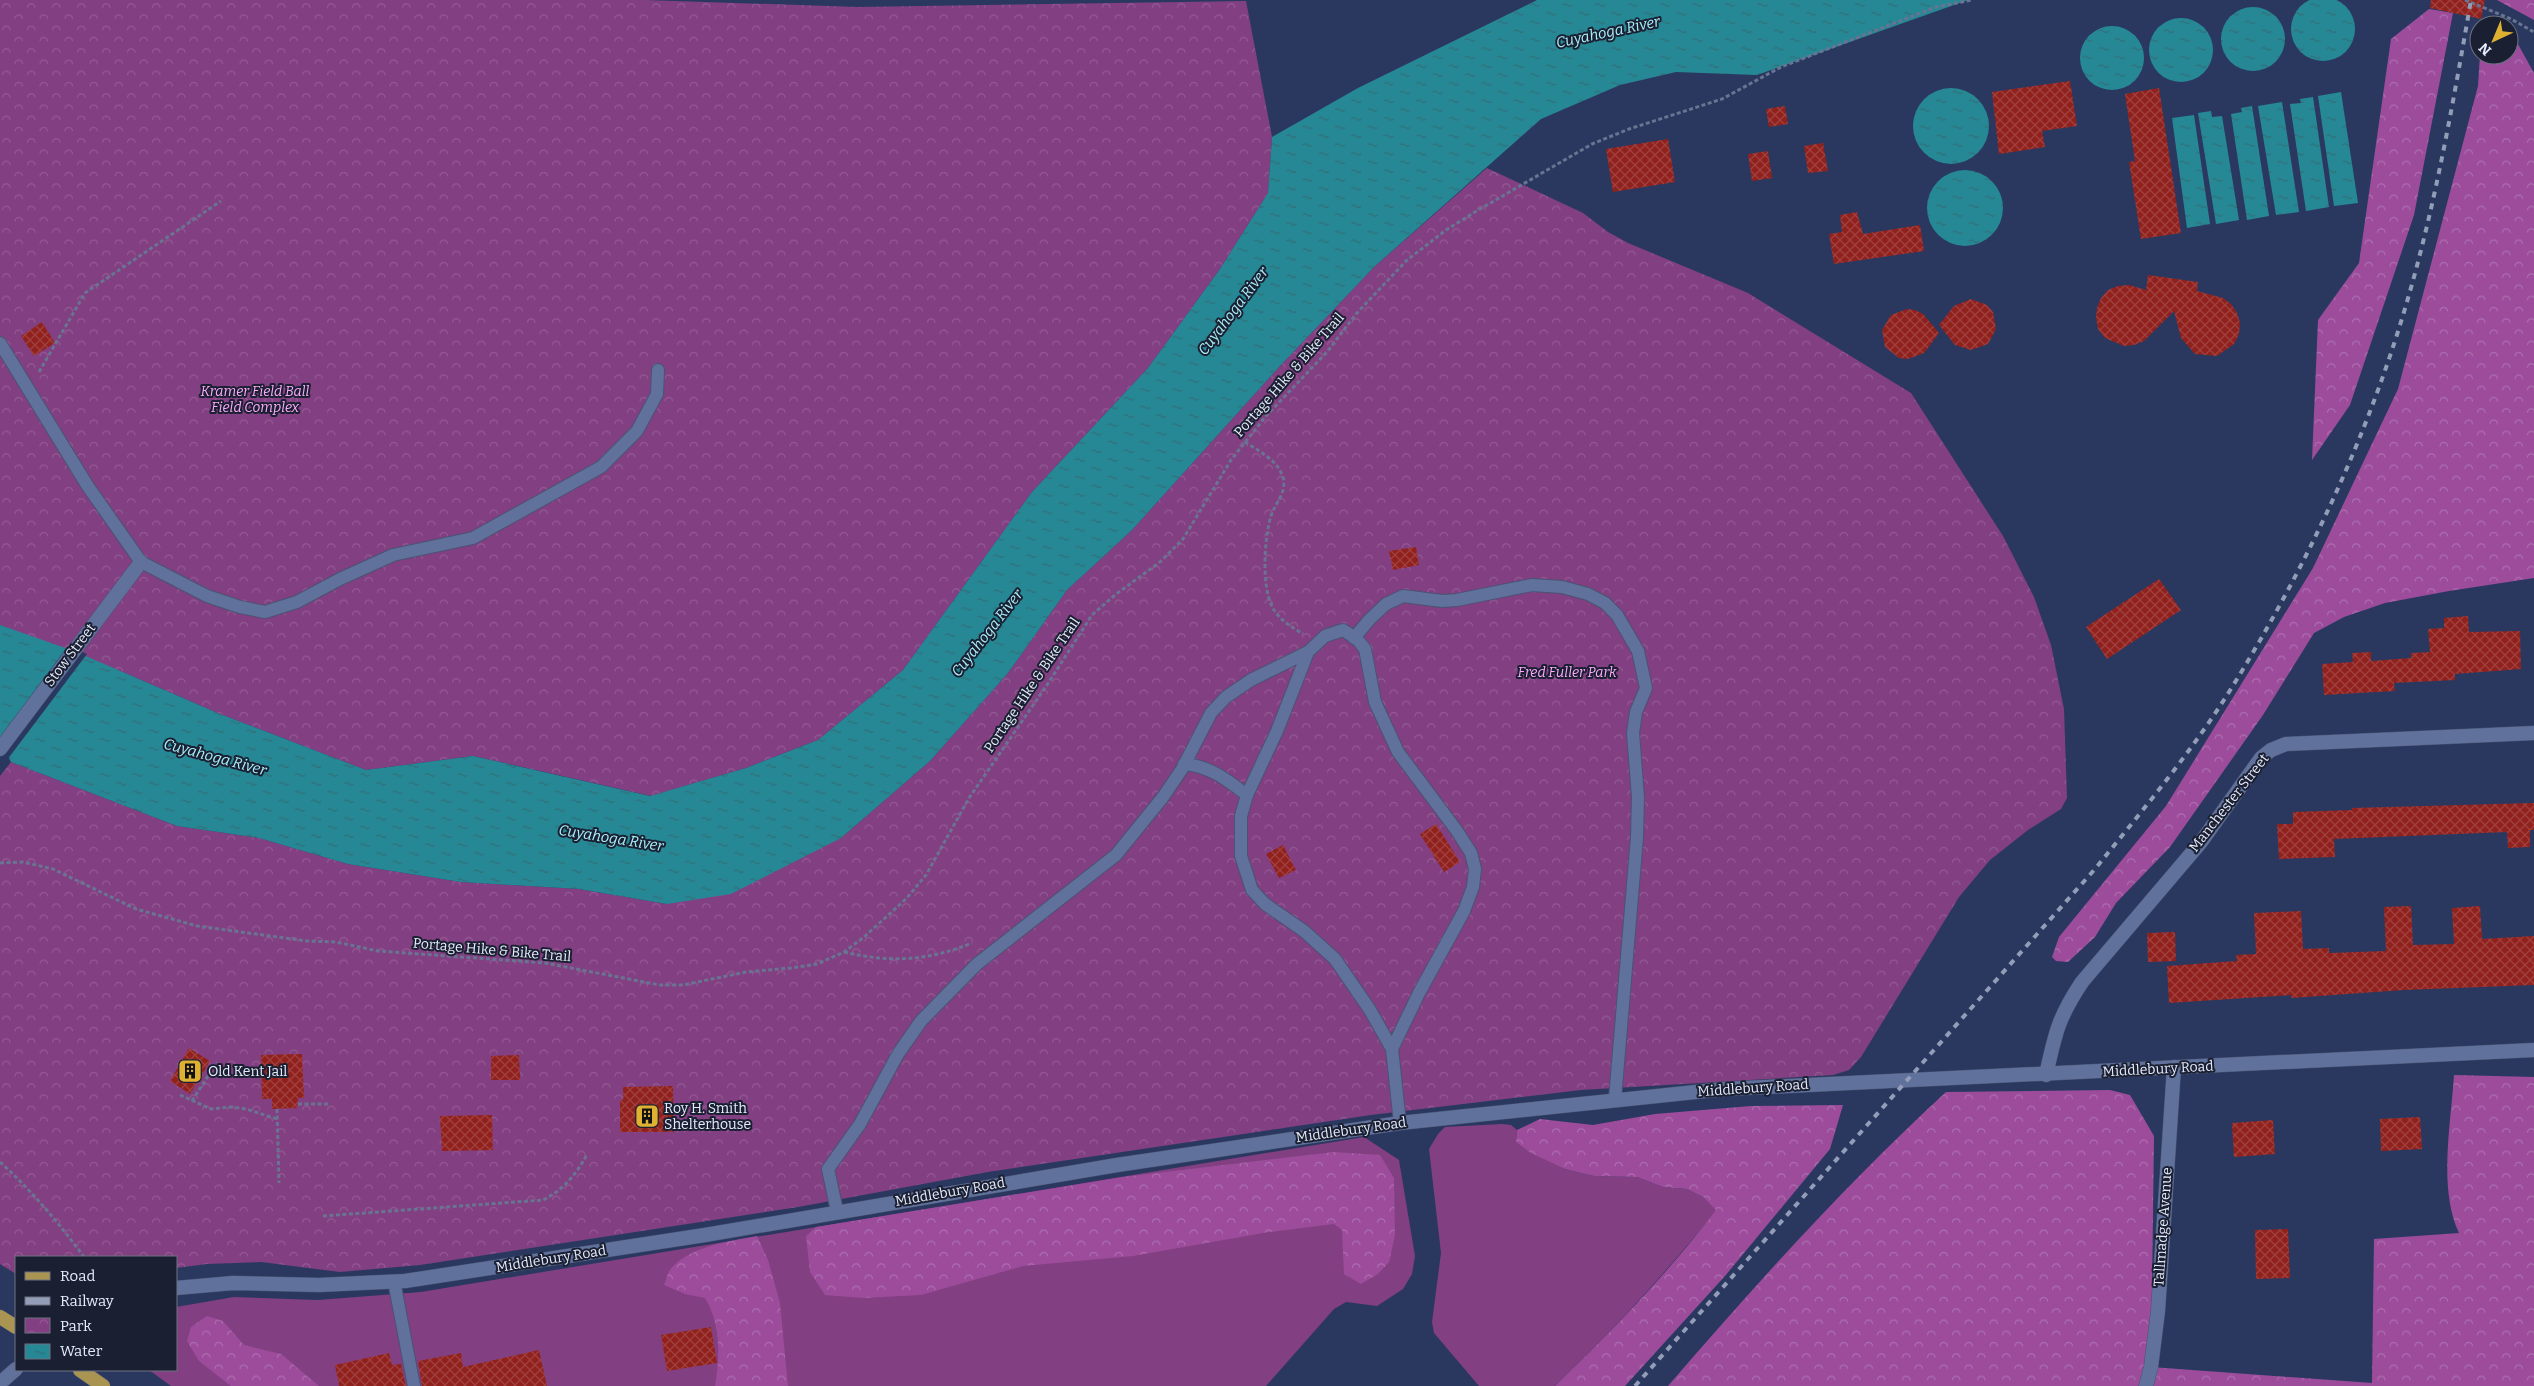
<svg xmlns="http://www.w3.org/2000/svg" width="2534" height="1386" viewBox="0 0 2534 1386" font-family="Bitter,serif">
	<defs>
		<pattern id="forest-crowns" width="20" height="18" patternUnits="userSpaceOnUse" patternTransform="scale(1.25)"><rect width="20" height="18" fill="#9c4c9b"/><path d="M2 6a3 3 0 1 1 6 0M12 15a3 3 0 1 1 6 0" fill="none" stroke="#ae6faf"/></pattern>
		<pattern id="park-crowns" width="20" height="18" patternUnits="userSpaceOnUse" patternTransform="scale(1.25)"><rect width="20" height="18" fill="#823f81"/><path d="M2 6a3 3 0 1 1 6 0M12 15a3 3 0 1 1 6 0" fill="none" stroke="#945b94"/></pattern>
		<pattern id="water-ripples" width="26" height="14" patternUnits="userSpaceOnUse" patternTransform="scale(1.25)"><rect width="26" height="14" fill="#268895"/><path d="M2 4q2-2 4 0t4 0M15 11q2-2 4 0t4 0" fill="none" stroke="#326e77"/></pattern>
		<pattern id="building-cross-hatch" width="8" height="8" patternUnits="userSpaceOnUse" patternTransform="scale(1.25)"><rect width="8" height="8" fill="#90211d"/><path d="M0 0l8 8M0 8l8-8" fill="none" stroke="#a0413f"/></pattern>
	</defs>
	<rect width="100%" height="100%" fill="#2a385f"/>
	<g fill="#823f81">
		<path d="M1502,1124l9,1 6,5 -1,12 49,27 29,7 43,1 26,10 24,2 16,8 14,13c-51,62 -104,121 -162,176h-76l-45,-53 -2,-11 9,-69 -12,-104 9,-15 7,-7z"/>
		<path d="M1364,1137l35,23 16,96 -3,18 -9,15 -26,17 -31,-4 -12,7 -68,77h-1095l-22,-16h27v-63l58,-10 84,3 103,-8z"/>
	</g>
	<g fill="url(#forest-crowns)">
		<path d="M2497,0h37v20z"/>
		<path d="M2429,9l24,4 -39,202 -64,190 -38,55 6,-140 41,-57 32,-224z"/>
		<path d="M2509,28l25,45v505l-85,13 -64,12 -41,14 -30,16 -51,82 -93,132 -54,56 -21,34 -27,25 -12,-1 -4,-4 7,-20 107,-131 147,-238 85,-179 80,-303 2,-31h29z"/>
		<path d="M2454,1075l80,2v309h-866c88,-102 179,-203 278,-294l164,-2 20,5 24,41 -3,231 221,16 2,-144 85,-6c-21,-44 -8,-110 -5,-158z"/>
		<path d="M1843,1105l-13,44 -105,127 -100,110h-70c57,-55 113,-113 161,-176l-13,-13 -16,-8 -24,-2 -26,-10 -43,-1 -29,-7 -34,-16 -15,-11 1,-12 23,-11 53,6 62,-11 96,-8z"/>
		<path d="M1334,1152l46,3 14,23 1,57 -6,27 -11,12 -17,10 -17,-10 -2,-44 -8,-6 -65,8 -136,24 -110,10 -102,29 -58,3 -38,-3 -15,-23 -4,-36 10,-9 307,-50z"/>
		<path d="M757,1236l11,24 12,43 8,83h-73c5,-29 6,-62 -10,-88l-20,-4 -21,-9c2,-4 3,-11 6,-15 17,-23 60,-29 87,-34z"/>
		<path d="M207,1316l16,5 21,24 37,9 38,32h-88l-32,-25 -12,-20 4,-14z"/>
	</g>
	<g fill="url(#park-crowns)">
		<path d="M0,0h645l213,7 388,-6 26,136 -4,56 -48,76 -72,99 -116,124 -129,178 -85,70 -72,28 -95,28 -178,-40 -107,14 -146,-56 -95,-41 -125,-48z"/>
		<path d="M1487,168l96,45 25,19 20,11 120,50 163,100 92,143 31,61 17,48 13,64 3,89 -6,11 -33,21 -38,30 -31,37 -98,160 -12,13 -16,5 -252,15 -210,25 -383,57 -190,35 -378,58 -80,7 -79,-10 -54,2 -31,4v-11h-160v17l-16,-10v-488l11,-14 166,64 82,12 89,26 113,18 118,7 88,15 174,-66 89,-77 78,-88 59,-83 65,-60 147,-163 95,-100z"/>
	</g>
	<g fill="url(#water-ripples)">
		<circle cx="2323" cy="29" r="32"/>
		<path d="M1537,0h431l-211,75 -81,-3 -56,13 -79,34 -167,148 -95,100 -147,163 -65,60 -59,83 -78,88 -89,77 -110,56 -64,10 -88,-15 -118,-7 -113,-18 -89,-26 -82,-12 -166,-64 -11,-20v-117l74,26 146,63 146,56 107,-14 177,40 96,-28 72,-28 85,-70 129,-178 116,-124 72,-99 48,-76 4,-56 86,-49z"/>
		<circle cx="2253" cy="39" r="32"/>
		<circle cx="2181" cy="50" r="32"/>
		<circle cx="2112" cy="58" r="32"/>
		<circle cx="1951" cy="126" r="38"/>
		<path d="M2341,92l17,111 -24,3 -16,-110z"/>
		<path d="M2313,97l16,110 -23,4 -16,-107 11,-1 -1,-4z"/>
		<path d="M2282,102l17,110 -23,3 -18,-109z"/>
		<path d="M2252,106l17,110 -22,4 -16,-106 11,-2 -1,-4z"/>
		<path d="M2211,111l1,6 10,-1 17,104 -23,4 -18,-111z"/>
		<path d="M2194,115l16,109 -23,4 -15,-110z"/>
		<circle cx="1965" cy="208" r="38"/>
	</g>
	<path fill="#2a385f" d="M68,646l19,8 -80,106 -7,-14v-9z"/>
	<g fill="url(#building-cross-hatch)">
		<path d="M2431,0h54l-4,19 -51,-11z"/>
		<path d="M2070,81l7,45 -35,5 3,16 -46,7 -7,-62z"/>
		<path d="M2159,88l22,145 -40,6 -12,-77 6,-1 -10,-67z"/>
		<path d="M1785,106l3,18 -19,3 -3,-18z"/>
		<path d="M1668,139l7,43 -62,10 -7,-43z"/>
		<path d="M1823,143l5,28 -20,2 -4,-27z"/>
		<path d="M1768,151l4,27 -20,3 -4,-27z"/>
		<path d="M1857,212l6,22 57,-9 4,26 -90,13 -5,-30 13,-2 -2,-17z"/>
		<path d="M2148,275l50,7 -1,9 26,7 8,6 6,9 3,10 -1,11 -5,10 -17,12 -22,-2 -14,-16 -7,-27 -30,30 -10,4 -10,1 -19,-8 -7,-9 -2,-11 1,-10 4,-10 7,-8 10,-4 11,-1 17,5z"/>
		<path d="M1971,299l16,6 6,7 3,17 -8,15 -17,6 -16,-5 -16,-20 15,-19z"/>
		<path d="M1907,309l8,1 8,4 16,19 -15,20 -16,6 -9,-1 -14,-11 -3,-17 9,-15z"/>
		<path d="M42,322l13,21 -21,13 -13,-20z"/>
		<path d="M1416,547l3,18 -26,5 -4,-19z"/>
		<path d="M2159,579l22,31 -74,49 -21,-32z"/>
		<path d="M2468,616l1,16 51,-1 1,38 -66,5v6l-61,3 1,8 -71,4 -2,-31 31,-2 -1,-9 19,-1v9l40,-3v-5l19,-1 -2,-23 16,-1v-10z"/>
		<path d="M2534,803v27h-4v17l-22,1 -1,-16 -173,7 1,18 -56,2 -2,-35h16v-12l59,-2v-2z"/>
		<path d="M1436,824l24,38 -16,10 -24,-38z"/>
		<path d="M1283,845l13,25 -17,8 -13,-24z"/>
		<path d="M2411,906l2,39 41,-1 -2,-36 28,-2 2,33 52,-3v49l-130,5 -113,8v-3l-122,8 -2,-37 70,-5 -1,-6 20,-1 -2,-41 47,-2 2,38 26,-1v5l57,-2 -2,-44z"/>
		<path d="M2175,932l1,29 -28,1 -1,-29z"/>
		<path d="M189,1048l21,13 -20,33 -20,-13z"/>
		<path d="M302,1054l2,44h-6l-1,10 -25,1v-10h-10l-1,-44z"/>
		<path d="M519,1055l1,25h-29v-24z"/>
		<path d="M673,1086l1,46h-54v-32h3v-13z"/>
		<path d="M492,1115l1,35 -51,1 -2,-35z"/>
		<path d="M2420,1117l2,32 -41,2 -1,-32z"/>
		<path d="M2273,1120l2,34 -41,3 -2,-34z"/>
		<path d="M2288,1229l2,49 -34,1 -1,-49z"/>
		<path d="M711,1327l6,36 -50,8 -6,-36z"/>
		<path d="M539,1350l8,36h-125l-4,-25 43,-8 2,14z"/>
		<path d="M389,1353l3,12 9,-1 5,22h-67l-4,-21z"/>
	</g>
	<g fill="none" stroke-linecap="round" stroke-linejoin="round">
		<g stroke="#495473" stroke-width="14">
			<g id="service">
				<path d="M0,343l87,142 54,77 66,34 33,11 25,5 32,-10 43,-23 53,-24 80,-17 128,-71 36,-36 20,-37 1,-24"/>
				<path d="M1354,638l15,-18 17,-16 17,-8 39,5 15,-1 75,-15 30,2 26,7 17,9 12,12 21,36 8,37 -10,24 -3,21 5,64 -1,40 -22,262"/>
				<path d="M1184,764c26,2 43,16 63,31"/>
				<path d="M1392,1049l27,-56 45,-82 9,-24 2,-18 -4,-16 -14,-22 -59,-79 -23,-50 -10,-53 -8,-10 -14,-9 -18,6 -17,16 -31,79 -30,64 -6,21v40l11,34 13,14 39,27 31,28 35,51 22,39 8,74"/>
				<path d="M837,1211l-9,-42 32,-45 38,-70 23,-33 56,-57 139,-109 47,-58 19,-28 29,-56 15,-16 25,-17 57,-28"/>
				<path d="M394,1281l20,105"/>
			</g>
		</g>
		<g stroke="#495473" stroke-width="15">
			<g id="minor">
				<path d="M0,749l141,-187"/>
				<path d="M2046,1075c9,-41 12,-57 36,-93l119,-140 60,-84 10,-8 15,-6 248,-11"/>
				<path d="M0,1383l16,-14"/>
				<path d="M2146,1386l5,-19 7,-56 16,-244"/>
			</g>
		</g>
		<g stroke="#495473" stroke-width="15">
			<path id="tertiary" d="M176,1288l57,-5 86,2 86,-4 300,-46 412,-70 283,-42 324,-34 810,-39"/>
		</g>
		<g stroke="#495473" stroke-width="15">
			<g id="primary">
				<path d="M0,1317l16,10"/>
				<path d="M80,1370l23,16"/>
			</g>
		</g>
		<g stroke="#697493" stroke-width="3" stroke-dasharray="4 2.5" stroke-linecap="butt">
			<path d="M2465,0l46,19 23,13"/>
			<path d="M39,372l46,-79 136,-92"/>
			<path d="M1245,442c14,9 34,19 38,36 4,15 -8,25 -12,38 -7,22 -10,75 3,94 7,11 18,17 29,24"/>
			<path d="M0,863l23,-1 30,7 83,40 61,17 110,15 29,1 42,9 167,12 115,22h23l63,-13 45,-4 26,-4 27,-12 20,-15 42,-38 20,-24 43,-77 78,-113 45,-70 23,-20 45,-33 23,-23 48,-79 35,-44 61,-64 29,-38 50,-53 40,-31 29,-18 117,-68 37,-15 93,-30 59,-32 155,-60 36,-7"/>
			<path d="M844,952c46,11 84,9 128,-9"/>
			<path d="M180,1095l31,14 20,-2 15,2 31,10"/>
			<path d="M192,1101l25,-39"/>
			<path d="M298,1104h32"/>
			<path d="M277,1109l2,74"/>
			<path d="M0,1162c31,28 59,61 84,95"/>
			<path d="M323,1216l220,-16c19,-9 35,-27 44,-46"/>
		</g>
		<use href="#service" stroke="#60719c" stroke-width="12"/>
		<use href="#minor" stroke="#60719c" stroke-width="14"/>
		<use href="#tertiary" stroke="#60719c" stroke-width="14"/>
		<use href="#primary" stroke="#aa9451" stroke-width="14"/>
		<path stroke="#949db7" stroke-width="4" stroke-dasharray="6 6" stroke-linecap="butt" d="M1635,1386l460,-517c46,-57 95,-115 134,-177 71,-114 131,-238 171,-367 33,-106 52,-216 71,-325"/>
	</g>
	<defs>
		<g id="building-square" transform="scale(1.25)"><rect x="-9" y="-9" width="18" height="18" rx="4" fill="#deb133" stroke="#1a2032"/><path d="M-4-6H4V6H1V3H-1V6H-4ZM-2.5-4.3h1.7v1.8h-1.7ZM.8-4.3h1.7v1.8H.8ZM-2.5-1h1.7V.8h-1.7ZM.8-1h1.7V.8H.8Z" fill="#111"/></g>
	</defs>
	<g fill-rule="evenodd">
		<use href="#building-square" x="190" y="1071"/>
		<use href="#building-square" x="647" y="1116"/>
	</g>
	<g text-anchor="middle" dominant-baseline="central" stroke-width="4" stroke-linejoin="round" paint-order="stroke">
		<g font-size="14" fill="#e6ecfb" stroke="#1a2032">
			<text transform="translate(1289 375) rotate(-49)">Portage Hike &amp; Bike Trail</text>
			<text transform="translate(70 655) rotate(-53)">Stow Street</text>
			<text transform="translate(1032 685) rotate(-56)">Portage Hike &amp; Bike Trail</text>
			<text transform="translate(2229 803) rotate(-52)">Manchester Street</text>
			<text transform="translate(492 950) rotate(5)">Portage Hike &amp; Bike Trail</text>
			<text transform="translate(2158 1069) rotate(-3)">Middlebury Road</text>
			<text transform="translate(1753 1088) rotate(-4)">Middlebury Road</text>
			<text transform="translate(1351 1130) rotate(-8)">Middlebury Road</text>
			<text transform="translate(950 1192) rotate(-10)">Middlebury Road</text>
			<text transform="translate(2163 1227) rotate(-86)">Tallmadge Avenue</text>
			<text transform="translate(551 1259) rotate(-9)">Middlebury Road</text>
		</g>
		<g font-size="14" font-style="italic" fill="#feaafc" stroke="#1a2032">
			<text x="255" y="391">Kramer Field Ball<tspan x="255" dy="16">Field Complex</tspan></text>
			<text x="1567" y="672">Fred Fuller Park</text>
		</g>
		<g font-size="14" fill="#e6ecfb" stroke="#1a2032" text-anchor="start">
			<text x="208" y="1071">Old Kent Jail</text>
			<text x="664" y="1108">Roy H. Smith<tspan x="664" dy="16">Shelterhouse</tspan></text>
		</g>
		<g font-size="15" font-style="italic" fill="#a9f0fa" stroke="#1a2032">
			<text transform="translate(1608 32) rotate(-12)">Cuyahoga River</text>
			<text transform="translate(1233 311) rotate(-53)">Cuyahoga River</text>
			<text transform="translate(987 633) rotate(-52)">Cuyahoga River</text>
			<text transform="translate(215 757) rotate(15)">Cuyahoga River</text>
			<text transform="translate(611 838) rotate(9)">Cuyahoga River</text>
		</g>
	</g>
	<rect x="15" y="1256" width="162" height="115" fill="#1a2032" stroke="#6c7282"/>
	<rect x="25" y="1272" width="25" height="8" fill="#aa9451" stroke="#6c7282"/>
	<text x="60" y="1281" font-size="15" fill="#e6ecfb">Road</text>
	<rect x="25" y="1297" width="25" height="8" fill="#949db7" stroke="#6c7282"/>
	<text x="60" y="1306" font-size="15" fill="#e6ecfb">Railway</text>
	<rect x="25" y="1318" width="25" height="15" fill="url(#park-crowns)" stroke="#6c7282"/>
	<text x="60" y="1331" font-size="15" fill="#e6ecfb">Park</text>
	<rect x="25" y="1344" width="25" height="15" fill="url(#water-ripples)" stroke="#6c7282"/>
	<text x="60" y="1356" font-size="15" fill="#e6ecfb">Water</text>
	<g transform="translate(2494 40) rotate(224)"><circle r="24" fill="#1a2032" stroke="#6c7282"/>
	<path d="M0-4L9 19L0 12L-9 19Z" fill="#deb133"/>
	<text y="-8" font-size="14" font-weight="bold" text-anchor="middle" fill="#e6ecfb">N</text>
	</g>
</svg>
